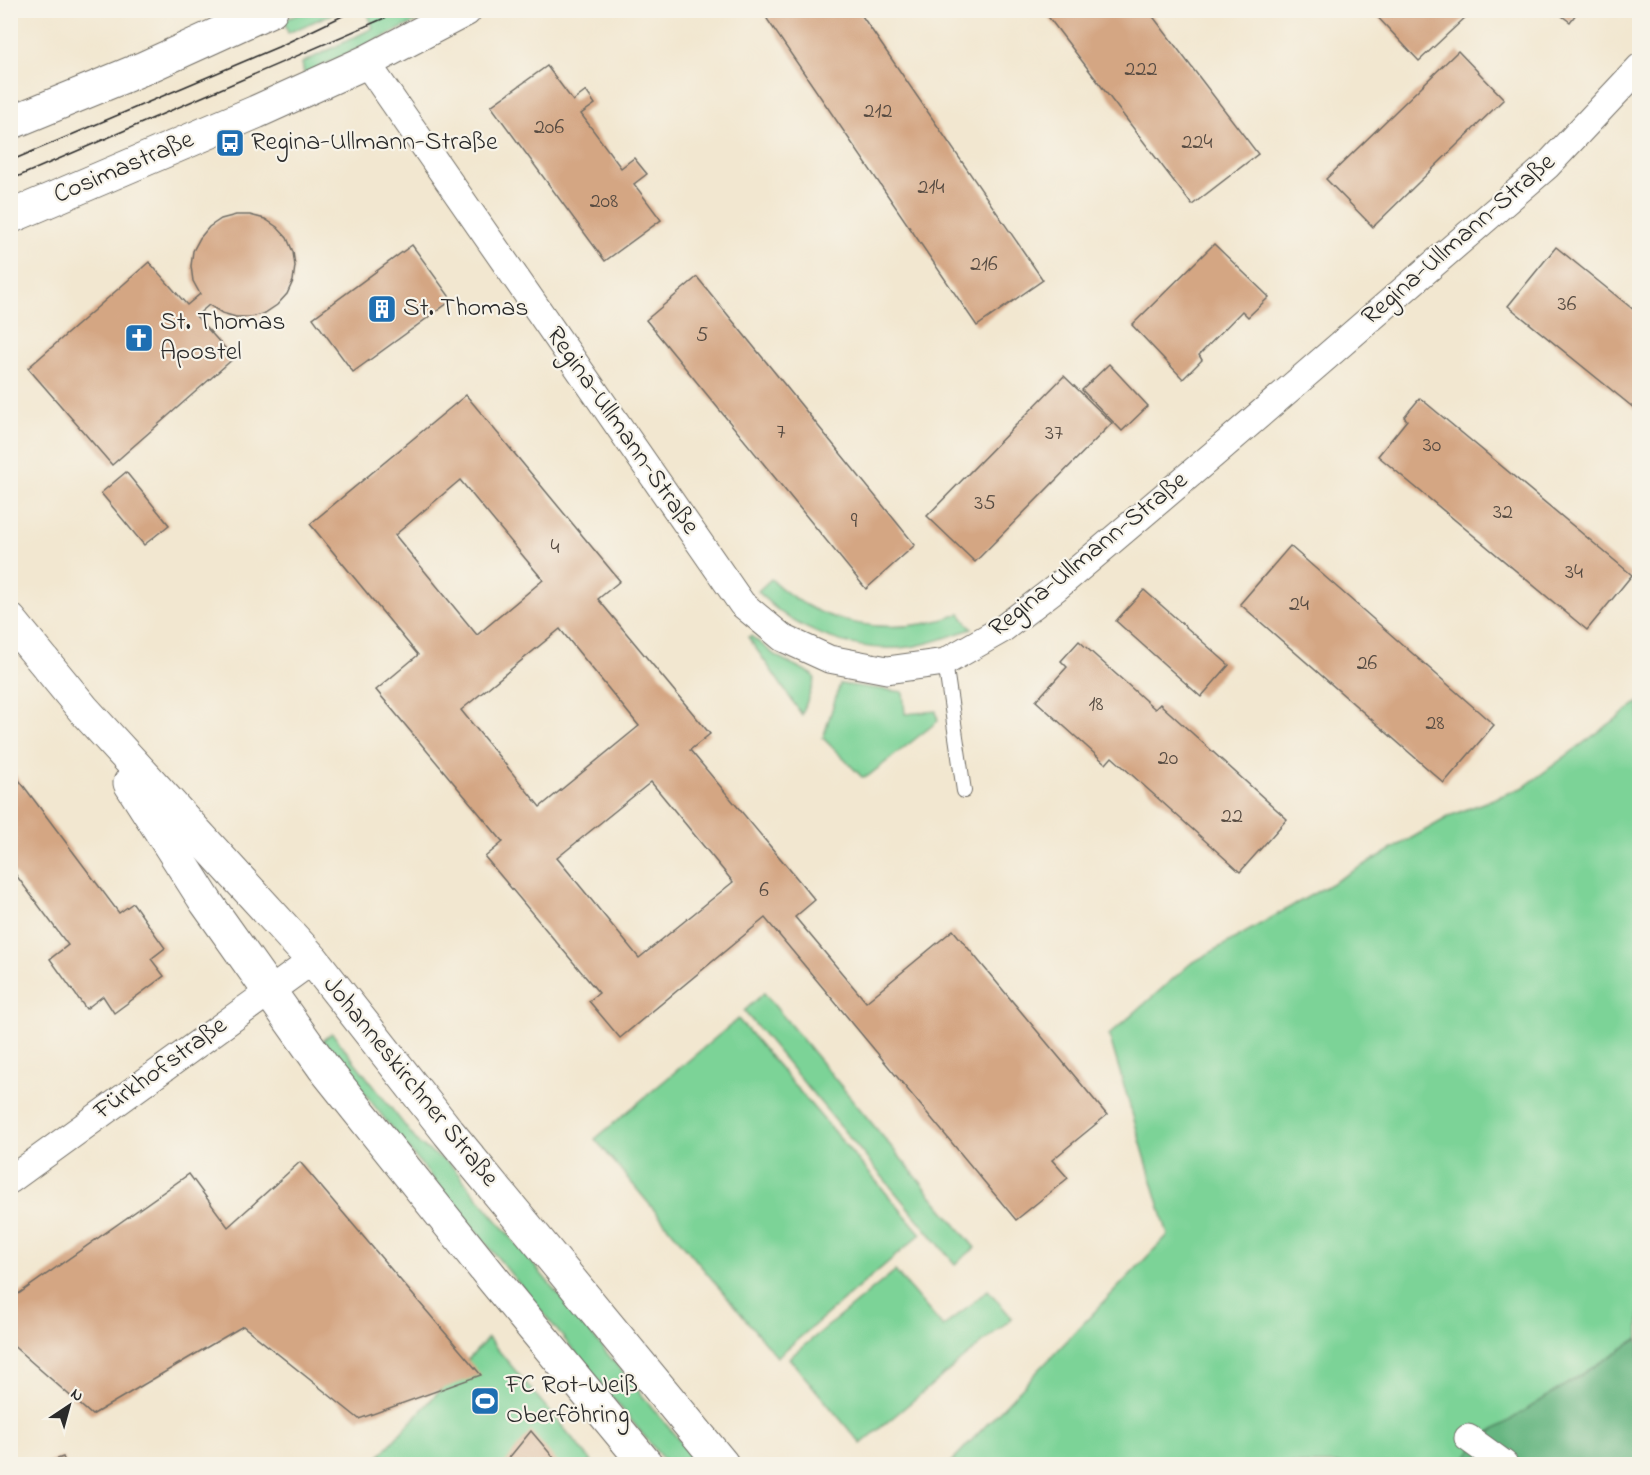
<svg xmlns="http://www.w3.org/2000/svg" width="1650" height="1475" viewBox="0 0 1650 1475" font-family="'Indie Flower',sans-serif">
	<rect width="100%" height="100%" fill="#f7f3e8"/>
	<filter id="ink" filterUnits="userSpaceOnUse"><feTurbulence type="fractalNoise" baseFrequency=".0167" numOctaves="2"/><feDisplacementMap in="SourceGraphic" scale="12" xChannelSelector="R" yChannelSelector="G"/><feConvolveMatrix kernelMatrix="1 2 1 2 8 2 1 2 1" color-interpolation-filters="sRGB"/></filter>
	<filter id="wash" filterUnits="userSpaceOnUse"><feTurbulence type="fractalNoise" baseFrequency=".008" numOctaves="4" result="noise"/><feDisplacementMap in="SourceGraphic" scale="24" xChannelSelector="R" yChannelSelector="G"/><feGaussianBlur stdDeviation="1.35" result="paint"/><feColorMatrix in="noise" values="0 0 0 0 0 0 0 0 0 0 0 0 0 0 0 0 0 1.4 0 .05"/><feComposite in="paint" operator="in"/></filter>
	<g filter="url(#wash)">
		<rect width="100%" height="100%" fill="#f2e7d0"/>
		<g fill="#7cd397" stroke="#547f61" stroke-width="1.5">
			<path d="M306,11h32l-50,22 -4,-13z"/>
			<path d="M367,11h72l-135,63 -2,-11 71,-35z"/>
			<path d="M771,579c51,49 123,59 189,35l12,15c-21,6 -41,15 -63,18 -52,7 -117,-16 -151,-56z"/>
			<path d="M751,636l25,20 36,18 3,5 -13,36 -54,-78z"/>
			<path d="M840,684l63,8 2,22 31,-3 2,10 -70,55 -6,1 -39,-39z"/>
			<path d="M1639,702v636l-160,102 -18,24h-512l219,-229 -59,-200 81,-71 262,-149 72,-28z"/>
			<path d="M764,993l211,255 -20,16 -211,-253z"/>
			<path d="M738,1019l183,215 -144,123 -182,-218z"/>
			<path d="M332,1033l88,112 30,19 249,300h-32l-266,-324 -78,-100z"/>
			<path d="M895,1271l48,56 45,-37 24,28 -151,126 -72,-86z"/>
			<path d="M488,1338l106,126h-222z"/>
		</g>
		<path fill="#65b580" stroke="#487056" stroke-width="1.5" d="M1639,1338v126h-178l18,-24z"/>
		<g id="blocks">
			<g fill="#d4a683" fill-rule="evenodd">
				<path d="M778,10h80l185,270 -66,46 -210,-307z"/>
				<path d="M1043,10h105l110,144 -66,51z"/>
				<path d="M1371,10h93l4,5 -49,46z"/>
				<path d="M1554,10h25l-9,12z"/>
				<path d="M1458,51l46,48 -131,128 -47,-48z"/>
				<path d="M547,66l26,35 13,-10 9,13 -14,10 40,54 13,-10 13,16 -13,10 27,36 -56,41 -114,-155z"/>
				<path d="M236,215h14l15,4 12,8 10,11 6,14 2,14 -2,15 -6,13 -10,11 -12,8 -14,4h-15l-14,-4 -13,-8 -13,11 38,42 -122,107 -84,-97 121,-106 38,43 13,-11 -7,-13 -2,-15 2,-15 7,-13 9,-11 12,-8z"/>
				<path d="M1214,244l55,53 -21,20 -6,-6 -43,44 3,5 -19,19 -51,-54z"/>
				<path d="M412,245l40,55 -99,72 -40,-54z"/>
				<path d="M1556,247l84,68v98l-132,-107z"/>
				<path d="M697,277l218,268 -49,44 -220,-269z"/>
				<path d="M1109,364l39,42 -26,25 -40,-41z"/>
				<path d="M1064,376l48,47 -137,139 -48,-46z"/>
				<path d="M466,395l154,186 -22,18 112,135 -20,16 125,150 -20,17 71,85 87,-72 154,185 -55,45 16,18 -52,42 -251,-302 -145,120 -31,-37 10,-8 -114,-136 18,-15 -127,-152 42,-35 -108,-131zM460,480l83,100 -66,55 -82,-100zM560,629l79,97 -99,81 -79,-97zM651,782l82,100 -94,76 -82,-100z"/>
				<path d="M1420,398l212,177 -45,55 -209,-174 29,-36 -3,-3z"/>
				<path d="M126,472l43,53 -25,20 -43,-52z"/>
				<path d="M1290,546l204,179 -50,58 -204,-179z"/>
				<path d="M1144,590l85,75 -28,32 -85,-76z"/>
				<path d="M1079,641l76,68 5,-5 127,115 -47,53 -128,-115 -6,7 -70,-63 31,-34 -6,-6z"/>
				<path d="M10,768l109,145 14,-10 32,45 -14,11 13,17 -50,37 -11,-17 -17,13 -36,-50 18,-14 -58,-78z"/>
				<path d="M300,1162l181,213 -122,44 -116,-93 -151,89 -82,-72v-43l179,-126 39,53z"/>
				<path d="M531,1431l28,33h-55z"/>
				<path d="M63,1457l3,7h-22z"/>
			</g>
		</g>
	</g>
	<g filter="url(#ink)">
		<use href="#blocks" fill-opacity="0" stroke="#716d65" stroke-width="1.5"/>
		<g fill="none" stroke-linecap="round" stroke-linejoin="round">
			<g stroke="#716d65" stroke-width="16">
				<path id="lane" d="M945,662l19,129"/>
			</g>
			<g stroke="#716d65" stroke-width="29">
				<g id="street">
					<path d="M366,62l376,542 41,34 46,21 58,11 58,-8 56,-32 55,-42 158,-134 333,-288 93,-99"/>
					<path d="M10,1180l303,-220"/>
					<path d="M1468,1438l36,26"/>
				</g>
			</g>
			<g stroke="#716d65" stroke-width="35">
				<g id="secondary">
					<path d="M10,123l134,-55 127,-58"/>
					<path d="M10,217l246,-105 110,-50 99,-52"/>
					<path d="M10,620l74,90 229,250 136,173 273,331"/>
					<path d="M130,783l76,119 118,166 169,211 153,185"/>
				</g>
			</g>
			<use href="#lane" stroke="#fff" stroke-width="14"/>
			<use href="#street" stroke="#fff" stroke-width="27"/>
			<use href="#secondary" stroke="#fff" stroke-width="33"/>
			<g stroke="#2b2b2b" stroke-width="1.5">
				<path d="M10,161l268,-114 77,-37"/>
				<path d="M10,180l393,-170"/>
			</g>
		</g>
	</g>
	<defs>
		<g id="bus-square" transform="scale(1.5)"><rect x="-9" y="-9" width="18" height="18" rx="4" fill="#1f6fb2" stroke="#f7f3e8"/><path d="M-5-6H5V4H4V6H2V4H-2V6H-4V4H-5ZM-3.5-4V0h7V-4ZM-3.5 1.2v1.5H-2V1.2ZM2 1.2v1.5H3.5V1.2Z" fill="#fff"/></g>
		<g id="building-square" transform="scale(1.5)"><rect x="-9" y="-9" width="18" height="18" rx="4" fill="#1f6fb2" stroke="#f7f3e8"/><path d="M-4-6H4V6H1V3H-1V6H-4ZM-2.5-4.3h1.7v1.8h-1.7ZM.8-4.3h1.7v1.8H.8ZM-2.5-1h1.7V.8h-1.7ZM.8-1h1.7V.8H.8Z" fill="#fff"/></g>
		<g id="church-square" transform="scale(1.5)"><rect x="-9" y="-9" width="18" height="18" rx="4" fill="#1f6fb2" stroke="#f7f3e8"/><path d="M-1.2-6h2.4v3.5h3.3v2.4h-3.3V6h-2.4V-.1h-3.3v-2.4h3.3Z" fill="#fff"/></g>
		<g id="stadium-square" transform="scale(1.5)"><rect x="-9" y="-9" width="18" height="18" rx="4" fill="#1f6fb2" stroke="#f7f3e8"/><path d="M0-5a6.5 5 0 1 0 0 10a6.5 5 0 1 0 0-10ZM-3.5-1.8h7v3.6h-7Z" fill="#fff"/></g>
	</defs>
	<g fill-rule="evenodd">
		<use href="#bus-square" x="230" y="143"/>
		<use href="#building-square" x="382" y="309"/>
		<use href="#church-square" x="139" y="338"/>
		<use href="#stadium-square" x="485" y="1401"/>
	</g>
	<g text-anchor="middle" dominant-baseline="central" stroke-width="4.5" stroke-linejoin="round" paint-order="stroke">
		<g font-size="22" fill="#554a41">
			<text x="1141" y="70">222</text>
			<text x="878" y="112">212</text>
			<text x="549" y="128">206</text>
			<text x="1197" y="143">224</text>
			<text x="931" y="188">214</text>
			<text x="604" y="202">208</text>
			<text x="984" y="265">216</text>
			<text x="1567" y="305">36</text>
			<text x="702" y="336">5</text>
			<text x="781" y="433">7</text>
			<text x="1054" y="434">37</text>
			<text x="1432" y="446">30</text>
			<text x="985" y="504">35</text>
			<text x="1503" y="513">32</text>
			<text x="854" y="522">9</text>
			<text x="555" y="548">4</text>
			<text x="1574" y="573">34</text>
			<text x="1299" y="605">24</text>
			<text x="1367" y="664">26</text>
			<text x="1096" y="705">18</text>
			<text x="1435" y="724">28</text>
			<text x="1168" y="759">20</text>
			<text x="1232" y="817">22</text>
			<text x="764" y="891">6</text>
		</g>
		<g font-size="26" fill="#2b2b2b" stroke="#f7f3e8" text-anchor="start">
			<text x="251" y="143">Regina-Ullmann-Straße</text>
			<text x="403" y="309">St. Thomas</text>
			<text x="160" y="323">St. Thomas<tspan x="160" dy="30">Apostel</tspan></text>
			<text x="506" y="1386">FC Rot-Weiß<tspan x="506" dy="30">Oberföhring</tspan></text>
		</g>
		<g font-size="26" fill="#2b2b2b" stroke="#f7f3e8">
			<text transform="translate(124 168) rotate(-23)">Cosimastraße</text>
			<text transform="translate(1459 240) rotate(-41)">Regina-Ullmann-Straße</text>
			<text transform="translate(622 431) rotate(55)">Regina-Ullmann-Straße</text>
			<text transform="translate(1089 555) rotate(-39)">Regina-Ullmann-Straße</text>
			<text transform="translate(161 1069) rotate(-36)">Fürkhofstraße</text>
			<text transform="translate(410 1082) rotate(51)">Johanneskirchner Straße</text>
		</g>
	</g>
	<rect width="1650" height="1475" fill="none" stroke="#f7f3e8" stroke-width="36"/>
	<g transform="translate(69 1406) rotate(36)" stroke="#f7f3e8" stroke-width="4.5" paint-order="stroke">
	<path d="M0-4.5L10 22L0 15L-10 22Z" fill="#2b2b2b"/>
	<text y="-9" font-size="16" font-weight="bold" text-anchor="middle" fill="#2b2b2b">N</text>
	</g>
</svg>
